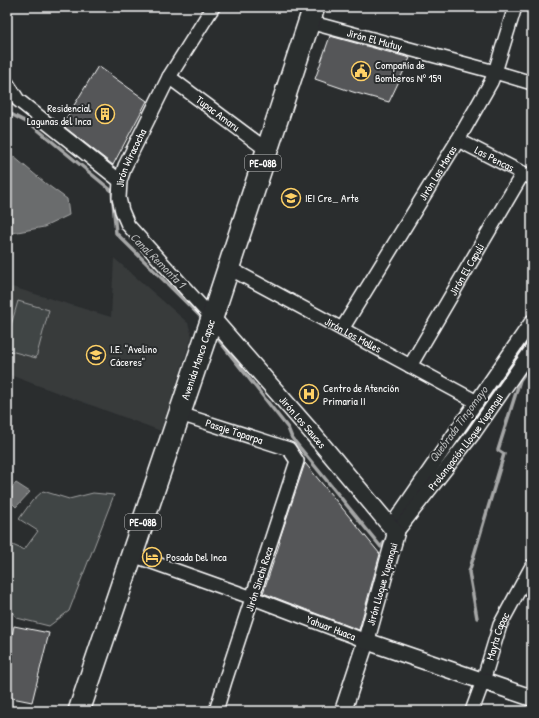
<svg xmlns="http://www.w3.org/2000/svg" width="539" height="718" viewBox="0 0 539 718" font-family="'Patrick Hand',sans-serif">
	<rect width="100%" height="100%" fill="#2a2d2e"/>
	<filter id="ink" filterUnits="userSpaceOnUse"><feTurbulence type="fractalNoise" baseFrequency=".025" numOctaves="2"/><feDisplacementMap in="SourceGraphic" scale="8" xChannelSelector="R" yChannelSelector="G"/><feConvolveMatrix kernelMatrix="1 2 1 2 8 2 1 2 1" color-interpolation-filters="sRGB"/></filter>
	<g filter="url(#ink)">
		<path fill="#373a3b" d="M114,258l74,65 4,13 -31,95 -154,-57v-70l5,-17 99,30z"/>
		<g fill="#414445" stroke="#a0a2a2">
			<path d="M18,301l31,9 -13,48 -29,-8v-11z"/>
			<path d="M43,491l26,8 24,-6 21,2 -45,116 -20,15 -32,-8 -10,-12v-61l1,-2 16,7 14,-19 -19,-12 13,-18z"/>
		</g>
		<g fill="#6a6c6d" stroke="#a6a7a7">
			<path d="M7,151l38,32 22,16 2,16 -25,12 -37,7z"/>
			<path d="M16,483l14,9 -14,15 -9,-9v-4z"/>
		</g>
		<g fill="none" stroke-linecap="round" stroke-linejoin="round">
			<g stroke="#a6a7a7" stroke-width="3.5">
				<path d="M7,112l25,13 80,66 4,42 87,86"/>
				<path d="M214,334l74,94 4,10 89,109 7,-10"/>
				<path d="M441,464l49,-67 42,-64"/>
				<path d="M477,618l-8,-46 35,-118 -6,-4 22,-70 12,-17"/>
			</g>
		</g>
		<g fill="#555758" stroke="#fff">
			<path d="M330,36l80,22 -21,44 -36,-10 -38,-13z"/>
			<path d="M98,66l49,35 -34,64 -51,-40z"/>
			<path d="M305,463l75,91 -21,76 -96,-37 17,-51 -1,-1z"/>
			<path d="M14,626l35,7 -17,69 -25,-5v-37z"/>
		</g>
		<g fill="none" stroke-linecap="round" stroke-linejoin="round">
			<g stroke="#fff" stroke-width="16">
				<g id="minor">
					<path id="s1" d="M309,22l186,50 37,11"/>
					<path id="s2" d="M169,77l98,73"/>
					<path d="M7,83l11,17 102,81"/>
					<path id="s3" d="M458,140l74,38"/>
					<path id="s4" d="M229,268l248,134"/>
					<path id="s5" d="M212,318l-84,-93 -6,-14 -3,-13 1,-17 5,-15 44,-89 44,-70"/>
					<path id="s6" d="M342,329l116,-189 33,-58 4,-10 20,-65"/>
					<path id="s7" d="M410,366l113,-193"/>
					<path id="s8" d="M180,414l109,35 8,12 -72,220 -9,30"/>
					<path d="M391,526l141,-205"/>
					<path id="s9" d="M398,530l76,-97 58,-84"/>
					<path id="s10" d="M132,555l121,43 113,43"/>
					<path id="s11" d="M472,711l11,-30 17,-56 32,-59"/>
				</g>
			</g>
			<g stroke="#fff" stroke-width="19">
				<g id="tertiary">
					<path id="s12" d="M212,318l97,111 87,104 -30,108 -23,70"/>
					<path d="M366,641l166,57"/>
				</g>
			</g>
			<g stroke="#fff" stroke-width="24">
				<g id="primary">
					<path id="s13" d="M79,711l133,-393 102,-311"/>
				</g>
			</g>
			<use href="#minor" stroke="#2a2d2e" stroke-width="13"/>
			<use href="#tertiary" stroke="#2a2d2e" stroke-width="16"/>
			<use href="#primary" stroke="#2a2d2e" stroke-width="21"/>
		</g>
	</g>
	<defs>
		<g id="civic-ring" transform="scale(1)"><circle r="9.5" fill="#2a2d2e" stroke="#ffd166" stroke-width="1.5"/><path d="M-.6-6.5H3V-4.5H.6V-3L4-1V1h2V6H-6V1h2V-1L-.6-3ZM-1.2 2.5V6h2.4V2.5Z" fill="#ffd166"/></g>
		<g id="building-ring" transform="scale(1)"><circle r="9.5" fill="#2a2d2e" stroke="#ffd166" stroke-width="1.5"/><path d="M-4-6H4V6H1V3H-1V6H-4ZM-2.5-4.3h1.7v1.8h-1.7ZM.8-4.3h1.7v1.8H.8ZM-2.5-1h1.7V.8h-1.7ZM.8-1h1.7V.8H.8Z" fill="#ffd166"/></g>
		<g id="school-ring" transform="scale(1)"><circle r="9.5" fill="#2a2d2e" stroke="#ffd166" stroke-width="1.5"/><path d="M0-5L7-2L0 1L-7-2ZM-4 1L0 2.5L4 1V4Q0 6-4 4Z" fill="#ffd166"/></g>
		<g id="hospital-ring" transform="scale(1)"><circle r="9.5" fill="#2a2d2e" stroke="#ffd166" stroke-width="1.5"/><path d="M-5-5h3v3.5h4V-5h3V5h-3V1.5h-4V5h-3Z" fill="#ffd166"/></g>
		<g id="hotel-ring" transform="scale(1)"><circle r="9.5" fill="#2a2d2e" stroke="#ffd166" stroke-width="1.5"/><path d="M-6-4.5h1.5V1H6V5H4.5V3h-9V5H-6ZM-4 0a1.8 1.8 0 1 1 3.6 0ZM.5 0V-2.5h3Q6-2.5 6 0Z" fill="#ffd166"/></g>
	</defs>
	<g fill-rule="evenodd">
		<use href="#civic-ring" x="361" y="71"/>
		<use href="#building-ring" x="105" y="114"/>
		<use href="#school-ring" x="291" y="198"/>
		<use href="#school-ring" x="96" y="355"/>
		<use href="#hospital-ring" x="309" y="394"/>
		<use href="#hotel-ring" x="152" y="557"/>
	</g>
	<g text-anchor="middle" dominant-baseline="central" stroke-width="4" stroke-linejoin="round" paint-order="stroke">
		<g fill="#2a2d2e" stroke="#bfc0c0" stroke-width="1">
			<rect x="245" y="155" width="36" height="16" rx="3"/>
			<rect x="125" y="514" width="36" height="16" rx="3"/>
		</g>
		<g font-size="10" font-weight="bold" fill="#fff">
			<text x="263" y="163">PE-08B</text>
			<text x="143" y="522">PE-08B</text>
		</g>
		<g font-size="11" fill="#fff" stroke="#2a2d2e">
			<text stroke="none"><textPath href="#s1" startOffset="68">Jirón El Mutuy</textPath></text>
			<text stroke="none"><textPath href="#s2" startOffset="61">Tupac Amaru</textPath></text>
			<text stroke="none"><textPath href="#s5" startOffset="196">Jirón Wiracocha</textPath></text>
			<text stroke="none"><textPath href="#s3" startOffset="41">Las Pencas</textPath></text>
			<text stroke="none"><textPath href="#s6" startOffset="183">Jirón Las Moras</textPath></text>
			<text stroke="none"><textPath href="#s7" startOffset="112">Jirón El Capuli</textPath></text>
			<text stroke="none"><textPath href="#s4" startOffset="141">Jirón Los Molles</textPath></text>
			<text stroke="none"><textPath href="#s13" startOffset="371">Avenida Manco Capac</textPath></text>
			<text stroke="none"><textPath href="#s12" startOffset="138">Jirón Los Sauces</textPath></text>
			<text stroke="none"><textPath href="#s8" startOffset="57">Pasaje Toparpa</textPath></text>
			<text stroke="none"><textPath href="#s9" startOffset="111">Prolongación Lloque Yupanqui</textPath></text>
			<text transform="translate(259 579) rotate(-72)">Jirón Sinchi Roca</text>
			<text transform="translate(382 584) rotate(-74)">Jirón Lloque Yupanqui</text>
			<text stroke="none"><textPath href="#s10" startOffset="212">Yahuar Huaca</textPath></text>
			<text stroke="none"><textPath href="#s11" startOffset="79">Mayta Capac</textPath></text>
		</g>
		<g font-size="11" fill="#fff" stroke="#2a2d2e" text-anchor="start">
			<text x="375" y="65">Compañía de<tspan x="375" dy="13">Bomberos Nº 159</tspan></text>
			<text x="91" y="108" text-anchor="end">Residencial<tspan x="91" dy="13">Lagunas del Inca</tspan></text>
			<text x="305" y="198">IEI Cre_ Arte</text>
			<text x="110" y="349">I.E. "Avelino<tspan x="110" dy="13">Cáceres"</tspan></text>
			<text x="323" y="388">Centro de Atención<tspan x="323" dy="13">Primaria II</tspan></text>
			<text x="166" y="557">Posada Del Inca</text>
		</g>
		<g font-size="12" font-style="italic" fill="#b4b6b6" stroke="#2a2d2e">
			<text transform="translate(158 260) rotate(45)">Canal Remonta 1</text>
			<text transform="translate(458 424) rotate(-54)">Quebrada Tingomayo</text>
		</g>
	</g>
	<rect width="539" height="718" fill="none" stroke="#2a2d2e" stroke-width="24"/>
	<rect x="12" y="12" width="515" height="694" fill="none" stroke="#fff" stroke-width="1.5" filter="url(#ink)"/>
</svg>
